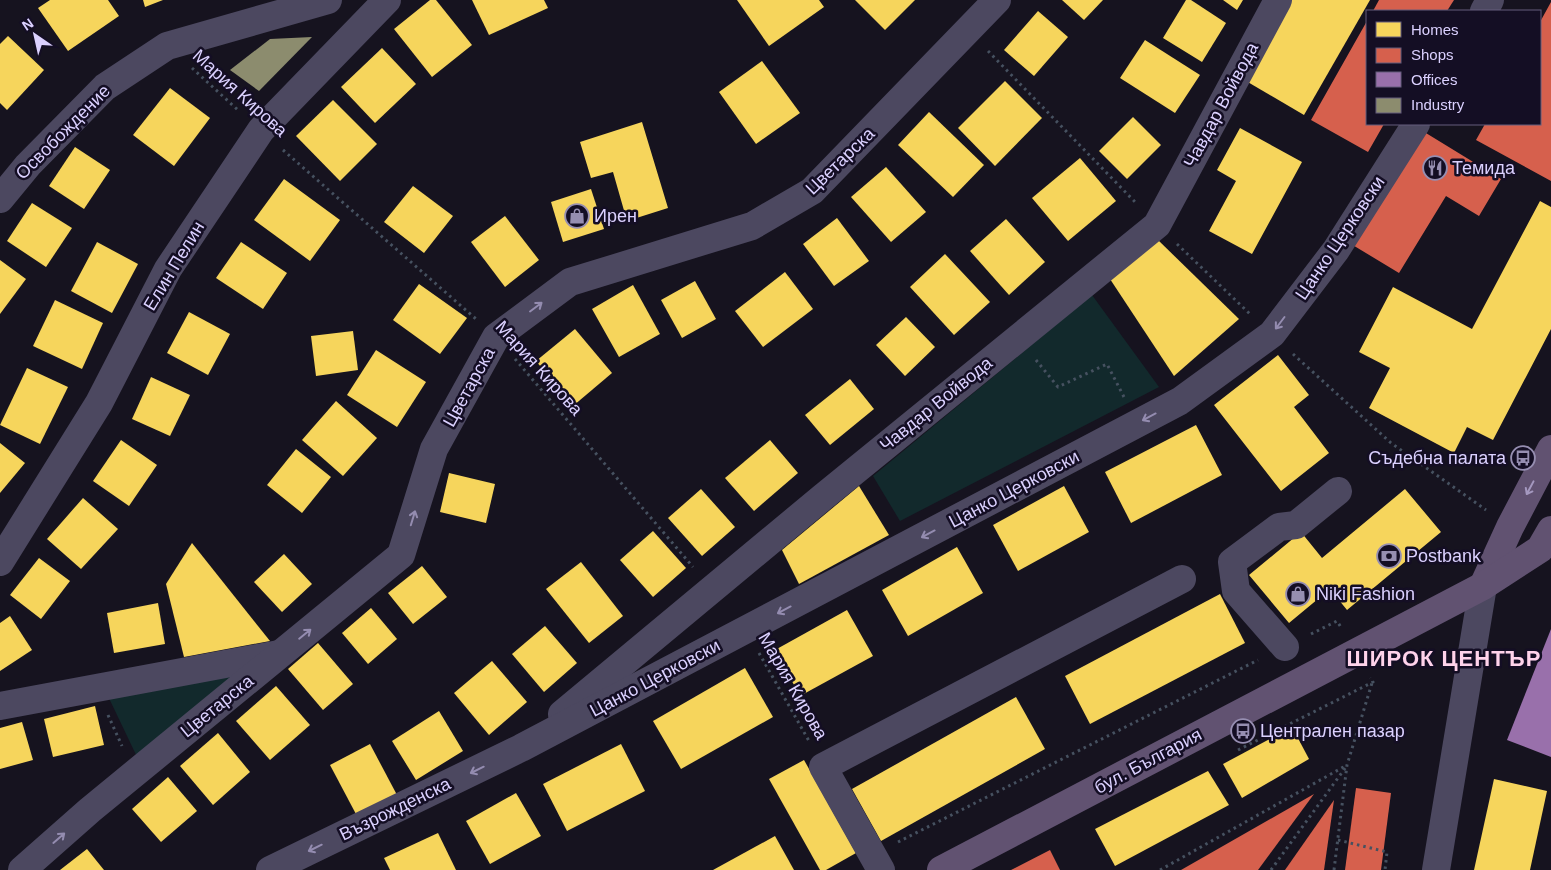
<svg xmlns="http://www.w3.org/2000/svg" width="1551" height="870" viewBox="0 0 1551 870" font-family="Helvetica,sans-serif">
	<rect width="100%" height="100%" fill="#16131f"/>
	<g fill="#12292c">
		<path d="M1092,295l67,92 -259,134 -27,-45z"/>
		<path d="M260,664l-121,97 -32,-67z"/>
	</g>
	<g fill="#f6d55c">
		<path d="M50,0h58l11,16 -51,35 -30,-43z"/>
		<path d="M143,0h20l-18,7z"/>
		<path d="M430,0h6l36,45 -40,32 -38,-48z"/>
		<path d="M472,0h72l4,8 -59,27z"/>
		<path d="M737,0h82l5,7 -55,39z"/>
		<path d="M855,0h60l-30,30z"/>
		<path d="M1062,0h41l-19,20z"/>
		<path d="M1186,0h5l35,23 -24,39 -39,-24z"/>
		<path d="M1223,0h20l-6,10z"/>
		<path d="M1292,0h78l-66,115 -58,-34z"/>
		<path d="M1038,11l30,26 -34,39 -30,-26z"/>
		<path d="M8,36l36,34 -37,40 -7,-7v-59z"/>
		<path d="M1145,40l55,35 -25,38 -55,-35z"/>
		<path d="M382,48l34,36 -41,39 -34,-36z"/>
		<path d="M762,61l38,52 -44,31 -37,-52z"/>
		<path d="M1005,81l37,37 -47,48 -37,-38z"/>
		<path d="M170,88l40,30 -36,48 -41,-31z"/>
		<path d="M333,100l44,44 -37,37 -44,-45z"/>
		<path d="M929,112l55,53 -31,32 -55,-52z"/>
		<path d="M1133,117l28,28 -34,34 -28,-28z"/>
		<path d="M642,122l26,86 -41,13 -14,-49 -22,6 -11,-36z"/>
		<path d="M1240,128l62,34 -50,92 -43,-23 27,-50 -19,-11z"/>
		<path d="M75,147l35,23 -26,39 -35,-23z"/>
		<path d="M1080,158l36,43 -48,40 -36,-43z"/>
		<path d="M886,167l40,45 -35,30 -40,-45z"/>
		<path d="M284,179l56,41 -30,41 -56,-41z"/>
		<path d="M413,186l40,30 -29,37 -40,-31z"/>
		<path d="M591,189l13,40 -41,13 -12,-40z"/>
		<path d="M1540,201l11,6v122l-58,111 -26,-13 -13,26 -85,-45 21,-40 -31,-16 34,-65 79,42z"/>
		<path d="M32,203l40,25 -26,39 -39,-26z"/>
		<path d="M505,216l34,44 -34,27 -34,-45z"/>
		<path d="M837,218l32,43 -35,25 -31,-42z"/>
		<path d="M1006,219l39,43 -36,33 -39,-44z"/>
		<path d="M1158,240l81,79 -65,57 -64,-97z"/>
		<path d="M97,242l41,22 -26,49 -41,-22z"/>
		<path d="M241,242l46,31 -24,36 -47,-31z"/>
		<path d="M945,254l45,48 -36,33 -44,-48z"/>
		<path d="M0,260l26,19 -26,35z"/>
		<path d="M785,272l28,37 -50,38 -28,-36z"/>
		<path d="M695,281l21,38 -34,19 -21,-38z"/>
		<path d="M419,284l48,34 -27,36 -47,-34z"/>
		<path d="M633,285l27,49 -41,23 -27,-48z"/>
		<path d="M55,300l48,23 -21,46 -49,-23z"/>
		<path d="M189,312l41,22 -22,41 -41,-22z"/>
		<path d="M906,317l29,30 -30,29 -29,-31z"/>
		<path d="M575,329l37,44 -39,33 -37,-45z"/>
		<path d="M353,331l5,39 -42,6 -5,-40z"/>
		<path d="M376,350l50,32 -29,45 -50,-32z"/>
		<path d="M1278,355l31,40 -15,12 35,46 -48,38 -67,-86z"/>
		<path d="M27,368l41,19 -28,57 -40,-19z"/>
		<path d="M151,377l39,18 -20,41 -38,-17z"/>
		<path d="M850,379l24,30 -44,36 -25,-30z"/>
		<path d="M336,401l41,37 -34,38 -41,-36z"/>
		<path d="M1196,425l26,50 -91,48 -26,-51z"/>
		<path d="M121,440l36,25 -28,41 -36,-25z"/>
		<path d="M770,440l28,33 -44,38 -29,-33z"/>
		<path d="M0,443l25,20 -25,30z"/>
		<path d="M296,449l35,28 -29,36 -35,-28z"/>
		<path d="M449,473l46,11 -9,39 -46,-11z"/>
		<path d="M859,486l30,49 -90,49 -17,-34z"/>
		<path d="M1064,486l25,46 -71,39 -25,-46z"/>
		<path d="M701,489l34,38 -33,29 -34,-38z"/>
		<path d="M1405,489l36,43 -94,78 -17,-21 -41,34 -40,-48 52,-43 21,26z"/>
		<path d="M83,498l35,31 -37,40 -34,-30z"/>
		<path d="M653,531l33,37 -33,29 -33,-37z"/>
		<path d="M192,543l78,98 -86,16 -18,-73z"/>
		<path d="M957,547l26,46 -75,43 -26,-46z"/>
		<path d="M284,554l28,30 -30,28 -28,-30z"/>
		<path d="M39,558l31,23 -29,38 -31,-24z"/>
		<path d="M581,562l42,54 -34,27 -43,-54z"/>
		<path d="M422,566l25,31 -34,27 -25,-31z"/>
		<path d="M1220,594l25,49 -155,81 -25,-48z"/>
		<path d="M158,603l7,41 -51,9 -7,-40z"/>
		<path d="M371,608l26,31 -29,25 -26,-31z"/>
		<path d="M847,610l26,46 -73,40 -25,-46z"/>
		<path d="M10,616l22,34 -32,21v-48z"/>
		<path d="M545,626l32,37 -33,29 -32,-38z"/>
		<path d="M318,643l35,41 -30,26 -35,-41z"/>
		<path d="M492,661l35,41 -38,33 -35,-42z"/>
		<path d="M745,668l28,49 -92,52 -28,-48z"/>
		<path d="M276,686l34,39 -40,35 -34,-39z"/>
		<path d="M1016,697l29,52 -164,92 -29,-52z"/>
		<path d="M95,706l9,39 -51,12 -9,-38z"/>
		<path d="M439,711l24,40 -47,29 -24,-39z"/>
		<path d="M22,722l11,38 -33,9v-41z"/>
		<path d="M1292,727l17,32 -67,39 -19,-34z"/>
		<path d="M218,733l32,39 -37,33 -33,-39z"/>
		<path d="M370,744l27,51 -40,21 -27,-51z"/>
		<path d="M621,744l24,47 -78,40 -24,-47z"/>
		<path d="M804,760l52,93 -30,17h-6l-51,-91z"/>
		<path d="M1208,771l21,34 -114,61 -20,-37z"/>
		<path d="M168,777l29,34 -36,31 -29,-33z"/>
		<path d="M1494,779l53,12 -17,79h-56z"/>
		<path d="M516,793l25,43 -51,28 -24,-43z"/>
		<path d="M438,833l18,37h-66l-6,-12z"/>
		<path d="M775,836l19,34h-81z"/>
		<path d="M87,849l17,21h-44z"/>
	</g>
	<g fill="#d6604d">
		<path d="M1379,0h75l-7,11h-74z"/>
		<path d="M1551,2v179l-75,-41 9,-16h55v-102z"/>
		<path d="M1367,21v103h17l-16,28 -57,-32z"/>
		<path d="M1421,130l80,49 -22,37 -33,-20 -47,77 -48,-29z"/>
		<path d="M1356,788l35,5 -10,77h-36z"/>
		<path d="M1314,794l-56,76h-77z"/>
		<path d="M1334,800l-10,70h-39z"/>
		<path d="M1050,850l10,20h-49z"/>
	</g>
	<path fill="#9970ab" d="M1551,629v128l-44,-17z"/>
	<path fill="#8c8c6e" d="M312,37l-53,54 -29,-21 40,-31z"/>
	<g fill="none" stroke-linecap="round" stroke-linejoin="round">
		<g stroke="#465160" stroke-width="3" stroke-dasharray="2.5 4" stroke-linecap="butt">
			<path d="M988,51l149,153"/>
			<path d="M192,68l47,43"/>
			<path d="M283,150l193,169"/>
			<path d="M1177,244l73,70"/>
			<path d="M1293,354l98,89 95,67"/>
			<path d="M515,359l178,208"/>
			<path d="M1036,360l22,27 49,-23 18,35"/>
			<path d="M1311,634l26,-13 5,8"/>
			<path d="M759,653l50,88"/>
			<path d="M108,715l14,31"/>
			<path d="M1238,750l135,-68 -3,-4"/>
			<path d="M1338,840l49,12 -2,18"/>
			<path d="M898,842l360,-182"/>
			<path d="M1160,870l187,-105"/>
			<path d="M1271,870l75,-103"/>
			<path d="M1334,870l13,-105 25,-82"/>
		</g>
		<g stroke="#4c4860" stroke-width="28">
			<path d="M1484,11l6,-11"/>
			<path d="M0,199l28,-34 77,-78 62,-41 161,-46"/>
			<path d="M0,562l99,-159 69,-134 93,-139 126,-130"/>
			<path d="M1285,647l-49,-56 -4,-29 47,-35 17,-2 42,-34"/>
			<path d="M0,706l279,-52"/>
			<path d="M562,714l261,-217 334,-272 121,-225"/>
			<path d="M22,870l68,-60 311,-255 33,-106 62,-112 74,-55 182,-56 60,-35 185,-191"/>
			<path d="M270,870l251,-122 659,-347 92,-67 64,-84 80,-126"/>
			<path d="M881,870l-58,-103 359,-188"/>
			<path d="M1436,870l47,-284"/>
		</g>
		<g stroke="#615271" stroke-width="28">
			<path d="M1483,586l27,-59 41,-78"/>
			<path d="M941,870l542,-284 57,-37 11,-19"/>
		</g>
	</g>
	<defs><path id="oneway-shaft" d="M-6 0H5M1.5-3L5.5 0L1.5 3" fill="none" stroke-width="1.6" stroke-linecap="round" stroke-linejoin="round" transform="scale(1.25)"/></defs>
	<g stroke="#948cb0">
		<use href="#oneway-shaft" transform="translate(536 307) rotate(-37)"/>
		<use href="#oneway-shaft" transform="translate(1280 323) rotate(127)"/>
		<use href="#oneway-shaft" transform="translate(1149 417) rotate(152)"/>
		<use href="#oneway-shaft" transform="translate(413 518) rotate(-73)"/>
		<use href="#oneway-shaft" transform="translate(928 534) rotate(152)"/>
		<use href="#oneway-shaft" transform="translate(784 610) rotate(152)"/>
		<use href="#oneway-shaft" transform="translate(305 634) rotate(-39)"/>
		<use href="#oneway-shaft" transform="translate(477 770) rotate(154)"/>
		<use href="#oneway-shaft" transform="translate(59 838) rotate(-41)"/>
		<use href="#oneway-shaft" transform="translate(315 848) rotate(154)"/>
	</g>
	<use stroke="#a498bf" href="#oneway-shaft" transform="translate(1530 488) rotate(118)"/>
	<defs>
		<g id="restaurant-ring" transform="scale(1.25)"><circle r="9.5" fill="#140e24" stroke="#968eb1" stroke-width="1.5"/><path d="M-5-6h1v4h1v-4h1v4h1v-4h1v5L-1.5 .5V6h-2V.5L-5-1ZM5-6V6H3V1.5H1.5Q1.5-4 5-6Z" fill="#968eb1"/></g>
		<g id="shop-ring" transform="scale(1.25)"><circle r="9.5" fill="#140e24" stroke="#968eb1" stroke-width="1.5"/><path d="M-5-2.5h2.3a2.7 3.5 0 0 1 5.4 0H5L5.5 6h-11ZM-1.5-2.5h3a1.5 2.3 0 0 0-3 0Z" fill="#968eb1"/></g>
		<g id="bus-ring" transform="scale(1.25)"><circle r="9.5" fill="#140e24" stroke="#968eb1" stroke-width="1.5"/><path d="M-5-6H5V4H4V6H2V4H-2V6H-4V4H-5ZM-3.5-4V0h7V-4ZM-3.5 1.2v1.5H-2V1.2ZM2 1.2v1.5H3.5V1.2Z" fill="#968eb1"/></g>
		<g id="bank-ring" transform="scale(1.25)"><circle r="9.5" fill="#140e24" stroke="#968eb1" stroke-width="1.5"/><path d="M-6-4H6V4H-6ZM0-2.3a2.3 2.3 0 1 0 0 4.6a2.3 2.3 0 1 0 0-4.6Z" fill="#968eb1"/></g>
	</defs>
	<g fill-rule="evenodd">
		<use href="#restaurant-ring" x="1435" y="168"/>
		<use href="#shop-ring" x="577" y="216"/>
		<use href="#bus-ring" x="1523" y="458"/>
		<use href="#bank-ring" x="1389" y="556"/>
		<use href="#shop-ring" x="1298" y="594"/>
		<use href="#bus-ring" x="1243" y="731"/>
	</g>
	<g text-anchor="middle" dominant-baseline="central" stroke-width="5" stroke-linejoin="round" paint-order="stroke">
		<g font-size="18" fill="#dbd1ff" stroke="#140e24">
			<text transform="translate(240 93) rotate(42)">Мария Кирова</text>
			<text transform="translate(1221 105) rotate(-62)">Чавдар Войвода</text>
			<text transform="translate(63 132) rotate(-45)">Освобождение</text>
			<text transform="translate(840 161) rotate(-44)">Цветарска</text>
			<text transform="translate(1340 238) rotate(-56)">Цанко Церковски</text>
			<text transform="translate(174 266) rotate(-59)">Елин Пелин</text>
			<text transform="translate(539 368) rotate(48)">Мария Кирова</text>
			<text transform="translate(469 387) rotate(-61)">Цветарска</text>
			<text transform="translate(936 404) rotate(-39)">Чавдар Войвода</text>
			<text transform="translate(1014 489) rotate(-28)">Цанко Церковски</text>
			<text transform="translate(655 678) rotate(-28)">Цанко Церковски</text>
			<text transform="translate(793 686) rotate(60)">Мария Кирова</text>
			<text transform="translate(217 706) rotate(-39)">Цветарска</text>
			<text transform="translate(1148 761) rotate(-28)">бул. България</text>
			<text transform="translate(395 809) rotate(-26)">Възрожденска</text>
		</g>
		<g font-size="18" fill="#dbd1ff" stroke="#140e24" text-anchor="start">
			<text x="1452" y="168">Темида</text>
			<text x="594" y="216">Ирен</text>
			<text x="1506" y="458" text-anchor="end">Съдебна палата</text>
			<text x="1406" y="556">Postbank</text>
			<text x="1316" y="594">Niki Fashion</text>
			<text x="1260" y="731">Централен пазар</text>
		</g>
		<g font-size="22" font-weight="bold" letter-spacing="1" fill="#ffd3eb" stroke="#140e24">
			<text x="1444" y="658">ШИРОК ЦЕНТЪР</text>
		</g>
	</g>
	<rect x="1366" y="10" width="175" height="115" fill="#140e24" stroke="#645c7c"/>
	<rect x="1376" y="22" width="25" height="15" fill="#f6d55c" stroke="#645c7c"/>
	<text x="1411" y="35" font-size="15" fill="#dbd1ff">Homes</text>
	<rect x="1376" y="48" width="25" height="15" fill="#d6604d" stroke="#645c7c"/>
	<text x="1411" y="60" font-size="15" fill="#dbd1ff">Shops</text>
	<rect x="1376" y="72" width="25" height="15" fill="#9970ab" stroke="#645c7c"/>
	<text x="1411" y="85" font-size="15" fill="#dbd1ff">Offices</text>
	<rect x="1376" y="98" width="25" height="15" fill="#8c8c6e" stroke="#645c7c"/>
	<text x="1411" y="110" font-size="15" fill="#dbd1ff">Industry</text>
	<g transform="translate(35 35) rotate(326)" stroke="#140e24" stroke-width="4" paint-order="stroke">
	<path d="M0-4L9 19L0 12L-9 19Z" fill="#dbd1ff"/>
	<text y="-8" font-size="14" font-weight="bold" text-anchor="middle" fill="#dbd1ff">N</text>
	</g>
</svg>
